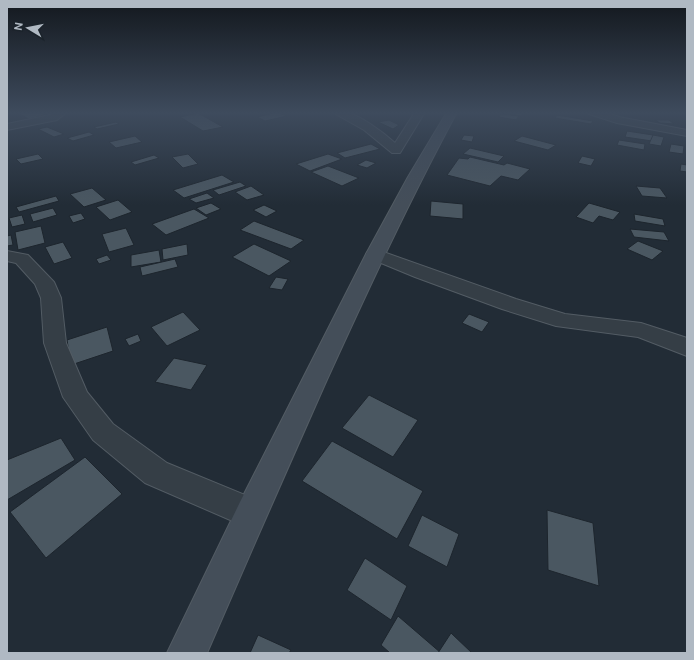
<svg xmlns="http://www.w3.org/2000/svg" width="694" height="660" viewBox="0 0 694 660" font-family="'DM Sans',sans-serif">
	<rect width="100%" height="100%" fill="#222c36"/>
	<g fill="#4a5761" stroke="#1d252d">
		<path d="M16,112h23l6,3 -16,4z"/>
		<path d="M277,112l10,4 -22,5 -8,-4z"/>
		<path d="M497,112h27l-3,4z"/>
		<path d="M198,113l25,14 -20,4 -23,-14z"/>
		<path d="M501,114l18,2 -3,4 -17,-3z"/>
		<path d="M557,115l36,6 -2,3 -36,-6z"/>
		<path d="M389,120l10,5 -6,4 -15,-7z"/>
		<path d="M655,120h14l5,4 -14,-1z"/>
		<path d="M116,122l3,2 -22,5 -3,-2z"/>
		<path d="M47,127l17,7 -10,3 -16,-8z"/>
		<path d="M627,131l26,4 -1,6 -27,-4z"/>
		<path d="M89,132l5,3 -21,6 -6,-3z"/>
		<path d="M464,135l10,1 -2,6 -11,-2z"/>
		<path d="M653,135l11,2 -3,9 -12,-2z"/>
		<path d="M135,136l7,6 -26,6 -7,-6z"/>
		<path d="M522,136l34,9 -8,5 -34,-9z"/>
		<path d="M619,140l26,4 -1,6 -27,-5z"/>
		<path d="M371,144l9,5 -35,9 -8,-5z"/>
		<path d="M671,144l13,2 -1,8 -14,-2z"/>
		<path d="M470,148l34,8 -6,6 -35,-8z"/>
		<path d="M38,154l5,5 -22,5 -5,-5z"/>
		<path d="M188,154l10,10 -15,4 -11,-11z"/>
		<path d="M328,154l14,5 -32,12 -14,-7z"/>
		<path d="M154,155l5,3 -24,7 -4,-3z"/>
		<path d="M582,156l13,3 -4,7 -13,-3z"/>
		<path d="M470,157l34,8 3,-2 23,6 -12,11 -17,-4 -11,10 -43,-11 12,-17 9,1z"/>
		<path d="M366,160l10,3 -9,5 -10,-3z"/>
		<path d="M681,164l6,1v7l-7,-1z"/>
		<path d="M328,166l31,12 -17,8 -31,-14z"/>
		<path d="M222,175l12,7 -50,16 -11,-8z"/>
		<path d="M240,182l6,4 -27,9 -6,-5z"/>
		<path d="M251,186l13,9 -17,5 -12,-8z"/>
		<path d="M636,186l24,2 7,10 -25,-2z"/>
		<path d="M92,188l14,12 -22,7 -14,-13z"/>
		<path d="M207,193l7,5 -18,5 -7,-4z"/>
		<path d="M56,196l3,5 -40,11 -3,-5z"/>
		<path d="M118,200l14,12 -22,8 -14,-13z"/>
		<path d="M431,201l32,3v15l-33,-3z"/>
		<path d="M211,203l10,6 -15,6 -10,-7z"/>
		<path d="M589,203l31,9 -7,8 -14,-4 -6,7 -17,-6z"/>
		<path d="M264,205l13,6 -11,6 -13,-7z"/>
		<path d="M53,208l4,7 -24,7 -3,-8z"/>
		<path d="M194,209l15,9 -43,17 -14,-11z"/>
		<path d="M81,213l4,6 -12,4 -4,-7z"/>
		<path d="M634,214l29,5 2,7 -30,-5z"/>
		<path d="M22,215l3,9 -13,3 -3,-9z"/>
		<path d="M254,221l50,19 -13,9 -51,-19z"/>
		<path d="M41,226l4,17 -27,7 -3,-18z"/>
		<path d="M126,228l8,17 -25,7 -7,-18z"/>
		<path d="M630,229l34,3 5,9 -35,-4z"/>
		<path d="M11,235l2,10 -6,1v-10z"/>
		<path d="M638,241l25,10 -11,9 -25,-11z"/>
		<path d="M63,242l9,16 -18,6 -9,-17z"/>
		<path d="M187,244l1,11 -25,5 -1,-11z"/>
		<path d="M254,244l37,17 -22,15 -37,-19z"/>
		<path d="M159,250l2,12 -30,5v-12z"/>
		<path d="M107,255l4,5 -12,4 -3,-5z"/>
		<path d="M175,259l3,8 -36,9 -2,-9z"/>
		<path d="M276,277l12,2 -6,11 -13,-2z"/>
		<path d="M183,312l17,18 -33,16 -16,-19z"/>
		<path d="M469,314l20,8 -7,10 -20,-9z"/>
		<path d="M107,327l6,24 -42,14 -4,-25z"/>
		<path d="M138,334l3,7 -12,5 -4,-7z"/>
		<path d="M174,358l33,7 -16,25 -36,-8z"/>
		<path d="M369,395l49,25 -25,37 -51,-29z"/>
		<path d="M61,438l14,22 -68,40v-40z"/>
		<path d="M332,441l91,50 -26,48 -95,-58z"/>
		<path d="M85,457l37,37 -76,64 -36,-46z"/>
		<path d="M547,510l46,13 6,63 -51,-16z"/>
		<path d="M422,515l37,19 -12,33 -39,-21z"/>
		<path d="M365,558l42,28 -16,34 -44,-30z"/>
		<path d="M398,616l43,37h-51l-9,-8z"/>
		<path d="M451,633l21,20h-34z"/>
		<path d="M258,635l33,15 -2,3h-39z"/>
	</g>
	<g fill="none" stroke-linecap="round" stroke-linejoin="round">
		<g stroke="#535c64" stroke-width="2">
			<g id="street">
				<path d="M55,112h12l-10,8 -50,10v-6l43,-9z"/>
				<path d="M332,112c4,0 9,0 13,0 15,3 38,20 50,31l20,-31h10l-25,41h-8l-28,-23z"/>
				<path d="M588,112h16l15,5 68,13v6l-70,-13 -28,-9z"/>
				<path d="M375,249l141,50 49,15 76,9 40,13 6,2v18l-49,-19 -82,-11 -54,-17 -87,-32 -46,-19 -3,-4 3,-4z"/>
				<path d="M7,251l21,4 26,27 7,16 5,45 21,49 26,32 54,39 95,39 5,11 -5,11 -11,5 -106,-46 -52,-43 -30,-43 -19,-54 -3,-45 -6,-14 -19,-21 -9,-2z"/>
			</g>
		</g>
		<g stroke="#535c64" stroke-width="2">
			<path id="secondary" d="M447,112h10c-48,89 -90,180 -132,272 -40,90 -79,179 -118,269h-40l73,-151 126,-248 42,-77z"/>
		</g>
		<use href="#street" fill="#353e46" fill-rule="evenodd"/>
		<use href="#secondary" fill="#444e59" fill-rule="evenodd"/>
	</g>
	<linearGradient id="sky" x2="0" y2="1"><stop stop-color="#13181e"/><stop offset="0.55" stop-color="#3e4b5d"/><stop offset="1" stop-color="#3e4b5d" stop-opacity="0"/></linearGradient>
	<rect width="694" height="205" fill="url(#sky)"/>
	<rect width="694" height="660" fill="none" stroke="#b0b9c3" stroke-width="16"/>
	<g transform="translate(28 28) rotate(280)" stroke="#1b232b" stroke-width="3" paint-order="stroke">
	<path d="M0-3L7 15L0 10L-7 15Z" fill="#b0b9c3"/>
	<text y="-6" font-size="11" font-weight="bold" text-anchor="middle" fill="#b0b9c3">N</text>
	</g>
</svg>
